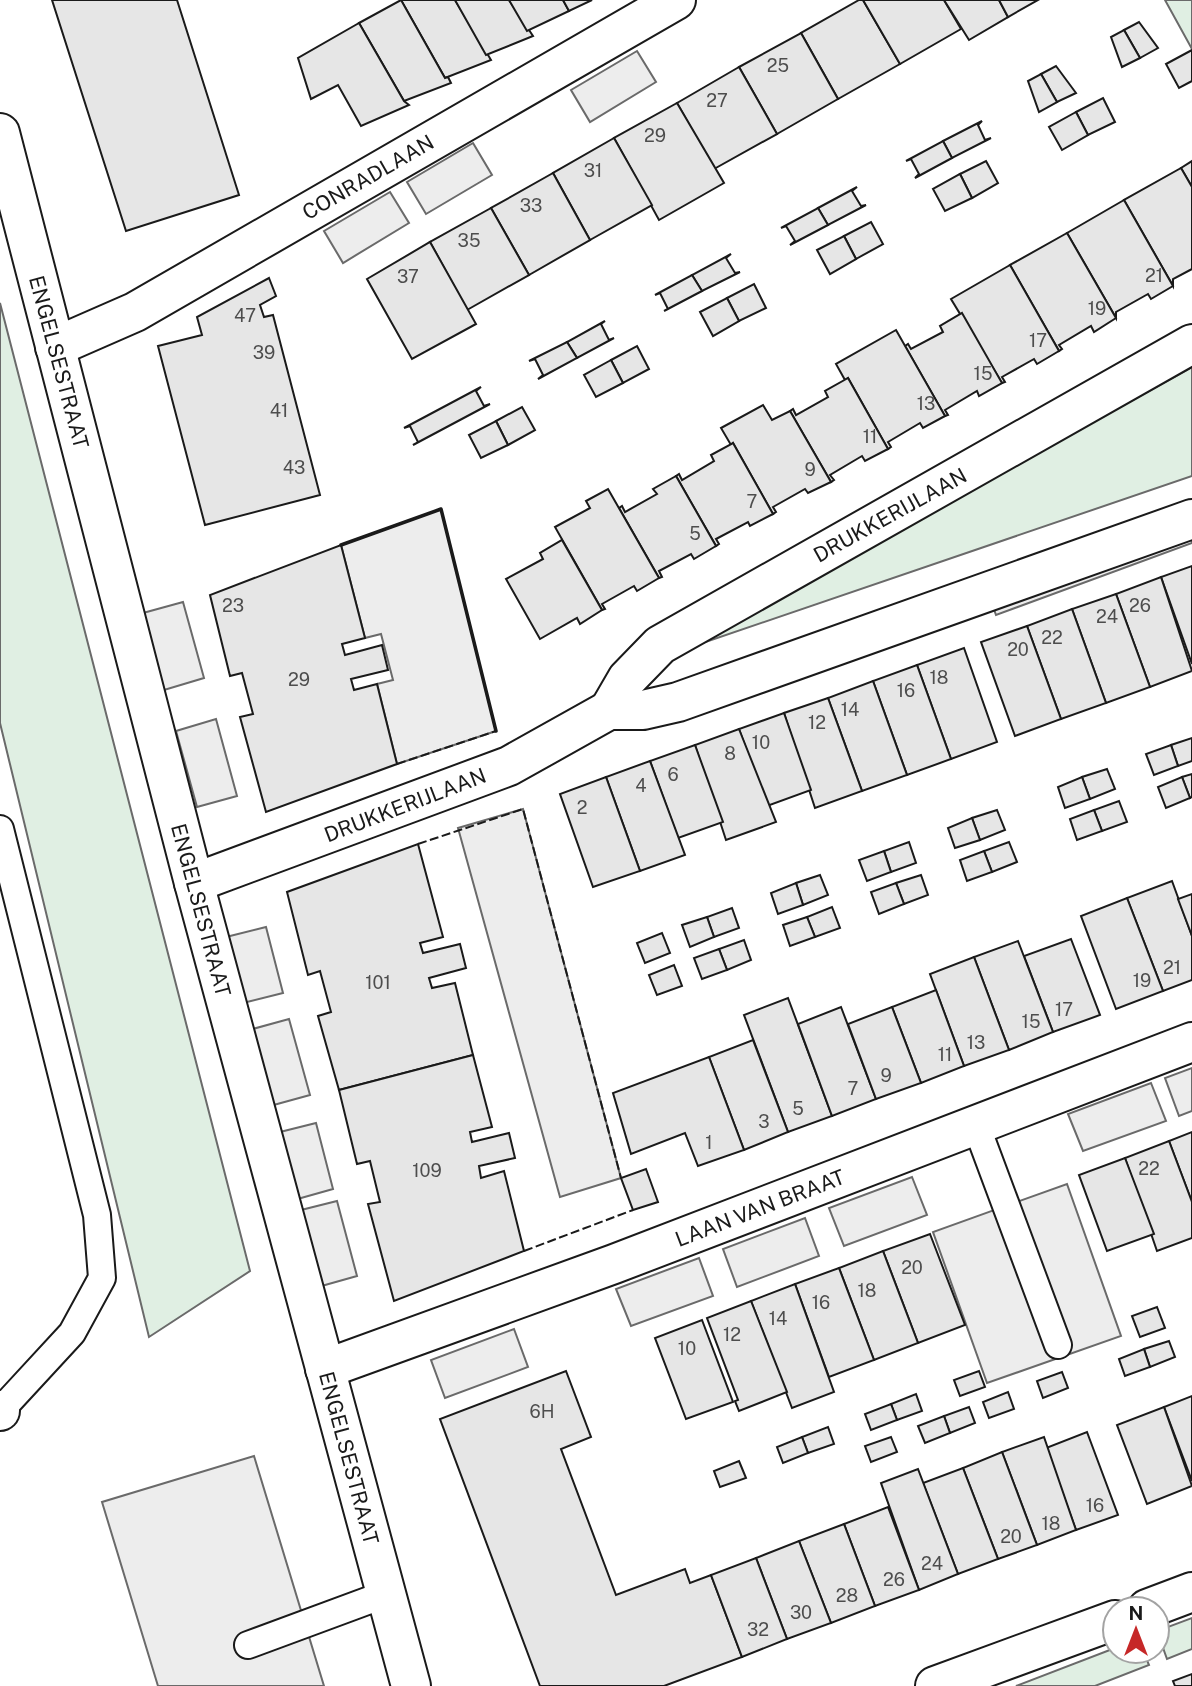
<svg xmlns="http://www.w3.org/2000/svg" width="1192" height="1686" viewBox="0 0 1192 1686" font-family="'Public Sans',sans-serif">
	<rect width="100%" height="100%" fill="#fff"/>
	<g fill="#e0efe3" stroke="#6a6a6a" stroke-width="2">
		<path d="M1165,0h27v49z"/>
		<path d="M0,303l250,968 -101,66 -149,-614z"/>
		<path d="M1192,367v109l-510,174z"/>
		<path d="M1192,1618v31l-25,10 -10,-28z"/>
		<path d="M1115,1648v3h28l6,14 -54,21h-79z"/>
	</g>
	<g fill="#ededed" stroke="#6a6a6a" stroke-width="2">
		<path d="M637,51l19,31 -66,40 -19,-32z"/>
		<path d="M473,143l19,32 -66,39 -19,-32z"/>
		<path d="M390,192l19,31 -66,40 -19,-32z"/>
		<path d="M441,509l55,222 -99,33 -20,-80 16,-4 -12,-46 -16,4 -24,-93z"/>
		<path d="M1192,527v16l-196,72 -5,-14z"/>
		<path d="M183,602l21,76 -40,12 -21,-77z"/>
		<path d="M216,719l21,77 -40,11 -21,-76z"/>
		<path d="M523,809l98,369 -61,19 -102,-369z"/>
		<path d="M266,927l17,66 -40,10 -17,-66z"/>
		<path d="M289,1019l21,76 -40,11 -21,-76z"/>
		<path d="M1192,1068v43l-13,5 -14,-38z"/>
		<path d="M1151,1083l15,38 -83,30 -15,-37z"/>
		<path d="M316,1123l17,66 -39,11 -18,-67z"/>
		<path d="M912,1177l15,38 -83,31 -15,-38z"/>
		<path d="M1067,1184l54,152 -134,47 -54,-151z"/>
		<path d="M337,1201l20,75 -39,11 -21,-76z"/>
		<path d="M805,1218l14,38 -82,31 -14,-38z"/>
		<path d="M699,1258l14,38 -82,30 -15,-37z"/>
		<path d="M514,1329l14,38 -83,31 -14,-38z"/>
		<path d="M254,1456l70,230h-166l-56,-184z"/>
	</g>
	<g fill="#e6e6e6" stroke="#1a1a1a" stroke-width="2">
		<path d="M52,0h125l62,195 -113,36z"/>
		<path d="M401,0h54l36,60 -46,18z"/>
		<path d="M401,0l44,78 3,-1 3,6 -47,18 -45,-78z"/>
		<path d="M455,0h54l24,36 -47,19z"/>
		<path d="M509,0h54l6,11 -42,20z"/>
		<path d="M563,0h29l-23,11z"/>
		<path d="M859,0h4l37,64 -62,35 -37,-66z"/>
		<path d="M863,0h81l17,29 -61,35z"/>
		<path d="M944,0h55l9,17 -39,23z"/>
		<path d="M999,0h39l-30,17z"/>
		<path d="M1139,22l19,26 -18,10 -16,-28z"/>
		<path d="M359,23l45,78 5,4 -48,21 -23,-41 -27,14 -13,-41z"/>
		<path d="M1124,30l16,28 -18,9 -11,-30z"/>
		<path d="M801,33l37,66 -61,35 -38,-67z"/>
		<path d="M1192,50v31l-13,7 -13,-24z"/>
		<path d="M1056,66l20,27 -19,9 -16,-28z"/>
		<path d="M739,67l38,67 -63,35 -37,-66z"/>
		<path d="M1041,74l16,28 -18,10 -11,-31z"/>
		<path d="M1103,98l12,24 -27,13 -12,-23z"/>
		<path d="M677,103l47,80 -65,37 -45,-82z"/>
		<path d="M1076,112l12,23 -26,15 -13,-23z"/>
		<path d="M982,121l-4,4 7,15 6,-2 -39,20 -9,-17z"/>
		<path d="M614,138l38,67 -62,35 -37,-67z"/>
		<path d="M943,141l9,17 -37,20 4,-4 -8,-15 -5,2z"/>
		<path d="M986,161l12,22 -26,15 -12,-24z"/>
		<path d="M1192,161v26l-11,-19z"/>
		<path d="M1181,168l11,19v82l-19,10v7l-49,-86z"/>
		<path d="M553,173l37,67 -61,35 -38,-67z"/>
		<path d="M960,174l12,24 -27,13 -12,-22z"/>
		<path d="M857,187l-5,4 9,15 5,-1 -38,20 -10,-17z"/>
		<path d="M1124,200l49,86 -22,13 -3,-5 -32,18v6l-49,-85z"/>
		<path d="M491,208l38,67 -62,35 -37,-68z"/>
		<path d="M818,208l10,17 -38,20 5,-4 -9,-15 -5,2z"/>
		<path d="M871,222l12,22 -27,15 -12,-23z"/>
		<path d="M1067,233l49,85 -22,14 -3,-6 -32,19 3,4 -3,2 -49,-86z"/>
		<path d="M844,236l12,23 -26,15 -13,-24z"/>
		<path d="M430,242l46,82 -64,35 -45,-80z"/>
		<path d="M731,254l-5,4 9,15 5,-1 -38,19 -10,-16z"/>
		<path d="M1010,265l49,86 -22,13 -3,-5 -32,18 3,5 -3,1 -51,-84z"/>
		<path d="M692,275l10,16 -38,20 4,-2 -8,-16 -5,2z"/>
		<path d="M269,278l7,18 -16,9 4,12 9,-2 47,180 -115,30 -47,-179 44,-11 -5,-18z"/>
		<path d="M754,284l12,24 -27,13 -12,-23z"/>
		<path d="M727,298l12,23 -26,15 -13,-24z"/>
		<path d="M962,313l40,70 -23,13 -2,-5 -32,19 3,5 -3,1 -40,-70 3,-2 3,5 32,-17 -3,-6z"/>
		<path d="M605,321l-4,3 8,16 5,-2 -37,20 -10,-16z"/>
		<path d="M896,330l49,86 -22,12 -3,-5 -32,19 3,5 -3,2 -40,-71 -3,2 -9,-16z"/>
		<path d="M567,342l10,16 -39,21 5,-4 -8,-16 -6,2z"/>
		<path d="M637,346l12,23 -26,14 -12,-23z"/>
		<path d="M611,360l12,23 -27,14 -12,-22z"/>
		<path d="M848,378l40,71 -23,12 -3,-5 -32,19 4,5 -3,2 -41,-71 3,-2 3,6 32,-18 -3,-6z"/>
		<path d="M481,387l-5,4 8,15 6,-2 -77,41 5,-3 -8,-16 -6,2z"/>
		<path d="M763,405l9,15 18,-9 41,71 -23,11 -3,-4 -32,18 3,5 -3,2 -40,-71 -2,2 -10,-17z"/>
		<path d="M522,407l13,23 -27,15 -12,-24z"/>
		<path d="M496,421l12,24 -27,13 -12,-23z"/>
		<path d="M733,443l40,71 -23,12 -2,-4 -32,17 3,5 -3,2 -40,-70 3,-2 3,6 32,-19 -3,-6z"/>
		<path d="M676,476l40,70 -22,13 -3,-5 -32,17 3,6 -3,1 -40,-70 3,-2 3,6 32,-18 -4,-5z"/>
		<path d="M608,489l51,89 -22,13 -3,-5 -32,18 3,5 -3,1 -47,-83 35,-19 -4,-7z"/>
		<path d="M562,540l40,70 -22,14 -3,-6 -37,21 -34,-60 37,-20 -3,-6z"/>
		<path d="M341,545l24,93 -23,6 3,11 37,-10 6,25 -37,9 3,11 23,-6 20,80 -131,48 -26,-95 13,-3 -11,-41 -12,3 -20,-81z"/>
		<path d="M1192,566v98l-31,-87z"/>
		<path d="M1161,577l31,94 -42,16 -34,-93z"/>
		<path d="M1116,594l34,93 -44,16 -34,-94z"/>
		<path d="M1072,609l34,94 -45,16 -34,-93z"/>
		<path d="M1027,626l34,93 -46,17 -34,-94z"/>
		<path d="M964,648l33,94 -46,17 -34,-94z"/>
		<path d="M917,665l34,94 -44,16 -34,-94z"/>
		<path d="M873,681l34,94 -45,16 -34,-93z"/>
		<path d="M828,698l34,93 -47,17 -31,-95z"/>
		<path d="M784,713l27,77 -44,16 -28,-77z"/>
		<path d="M739,729l37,93 -50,18 -31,-95z"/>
		<path d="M1192,738v23l-14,5 -7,-21z"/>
		<path d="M695,745l28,77 -45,16 -28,-77z"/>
		<path d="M1171,745l7,21 -24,9 -8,-21z"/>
		<path d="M650,761l35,94 -45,16 -34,-94z"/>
		<path d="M1107,769l8,20 -25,10 -8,-22z"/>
		<path d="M1192,774v23l-2,1 -8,-21z"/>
		<path d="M606,777l34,94 -47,16 -33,-93z"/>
		<path d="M1082,777l8,22 -25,9 -7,-21z"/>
		<path d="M1182,777l8,21 -24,10 -8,-21z"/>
		<path d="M1119,801l8,21 -25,9 -8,-21z"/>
		<path d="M997,810l8,20 -25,10 -8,-22z"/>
		<path d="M1094,810l8,21 -25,9 -7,-21z"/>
		<path d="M972,818l8,22 -25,8 -7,-20z"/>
		<path d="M909,842l7,21 -25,9 -7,-21z"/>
		<path d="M1009,842l8,20 -25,10 -8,-21z"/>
		<path d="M418,844l25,93 -23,6 3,10 37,-9 6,24 -37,10 3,10 23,-5 18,72 -134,35 -21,-74 13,-4 -11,-41 -12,4 -21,-83z"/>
		<path d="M884,851l7,21 -24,9 -8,-21z"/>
		<path d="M984,851l8,21 -25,9 -7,-21z"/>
		<path d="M820,875l8,20 -25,10 -7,-22z"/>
		<path d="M921,875l7,20 -24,9 -8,-21z"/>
		<path d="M1172,881l20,55v44l-29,11 -36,-93z"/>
		<path d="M796,883l7,22 -25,9 -7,-21z"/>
		<path d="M896,883l8,21 -25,10 -8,-22z"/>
		<path d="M1192,894v42l-14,-37z"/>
		<path d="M1127,898l36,93 -47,18 -35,-93z"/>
		<path d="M832,907l8,21 -25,9 -8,-20z"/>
		<path d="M732,908l7,20 -25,9 -7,-20z"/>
		<path d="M707,917l7,20 -24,10 -8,-22z"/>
		<path d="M807,917l8,20 -25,9 -7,-21z"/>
		<path d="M662,933l8,20 -25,10 -8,-20z"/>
		<path d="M1071,939l29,76 -47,17 -29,-76z"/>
		<path d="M744,940l7,20 -24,10 -8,-21z"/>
		<path d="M1018,941l35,91 -44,18 -35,-93z"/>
		<path d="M719,949l8,21 -25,9 -8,-21z"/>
		<path d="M974,957l35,93 -45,16 -34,-92z"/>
		<path d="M674,965l8,21 -25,9 -8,-20z"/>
		<path d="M936,990l28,76 -43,17 -29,-76z"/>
		<path d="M788,998l44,118 -44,16 -44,-117z"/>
		<path d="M841,1007l35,92 -44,17 -34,-92z"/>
		<path d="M892,1007l29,76 -45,16 -28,-75z"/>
		<path d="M753,1040l35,92 -44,18 -35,-93z"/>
		<path d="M473,1055l19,72 -22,5 2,10 37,-9 6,25 -36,8 2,12 23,-7 20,80 -130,50 -26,-97 12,-2 -10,-41 -13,3 -18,-74z"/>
		<path d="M709,1057l35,93 -46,16 -13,-33 -54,21 -18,-61z"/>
		<path d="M1192,1132v70l-23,-61z"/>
		<path d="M1169,1141l23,61v36l-35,13 -32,-93z"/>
		<path d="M1125,1158l29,76 -47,17 -28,-76z"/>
		<path d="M646,1169l12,33 -25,8 -12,-32z"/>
		<path d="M930,1234l35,91 -47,18 -35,-92z"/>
		<path d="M883,1251l35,92 -44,17 -35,-92z"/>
		<path d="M839,1268l35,92 -45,17 -34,-93z"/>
		<path d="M795,1284l39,108 -42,16 -41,-107z"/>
		<path d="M751,1301l36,91 -48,19 -4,-10 3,-1 -31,-82z"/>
		<path d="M1157,1307l8,21 -25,9 -8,-21z"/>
		<path d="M702,1320l31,82 -47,17 -31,-81z"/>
		<path d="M1169,1341l6,16 -25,10 -6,-18z"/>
		<path d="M1144,1349l6,18 -25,9 -6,-17z"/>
		<path d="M566,1371l25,66 -30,12 55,146 69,-26 5,14 21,-8 31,82 -78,29h-124l-100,-267z"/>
		<path d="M979,1371l6,16 -25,9 -6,-16z"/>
		<path d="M1062,1372l6,16 -25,10 -6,-17z"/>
		<path d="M1008,1392l6,17 -25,9 -6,-16z"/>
		<path d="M916,1394l6,17 -25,9 -6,-16z"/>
		<path d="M1192,1396v85l-28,-74z"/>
		<path d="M891,1404l6,16 -26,10 -6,-16z"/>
		<path d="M969,1407l6,16 -25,10 -6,-17z"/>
		<path d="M1164,1407l28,79 -45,18 -30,-79z"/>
		<path d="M944,1416l6,17 -25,10 -7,-17z"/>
		<path d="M828,1427l6,17 -26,9 -6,-16z"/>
		<path d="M1087,1432l31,83 -42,15 -30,-82z"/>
		<path d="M802,1437l6,16 -25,10 -6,-16z"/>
		<path d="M891,1437l6,15 -26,10 -6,-16z"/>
		<path d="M1044,1437l32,93 -39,15 -35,-93z"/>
		<path d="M1002,1452l35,93 -39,14 -35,-91z"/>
		<path d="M739,1461l7,17 -26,9 -6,-16z"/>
		<path d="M963,1468l35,91 -40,15 -35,-91z"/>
		<path d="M918,1469l40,105 -39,16 -38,-107z"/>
		<path d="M888,1507l31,83 -44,16 -31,-82z"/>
		<path d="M844,1524l31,82 -44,17 -32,-82z"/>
		<path d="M799,1541l32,82 -44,16 -31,-81z"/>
		<path d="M756,1558l31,81 -45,18 -31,-82z"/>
		<path d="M1192,1674v12h-17l-2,-5z"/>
	</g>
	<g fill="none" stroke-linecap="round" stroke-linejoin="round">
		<g stroke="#1a1a1a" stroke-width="30">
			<g id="service">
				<path d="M0,829l97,386 5,63 -30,55 -72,78"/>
				<path d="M976,1125l82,220"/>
				<path d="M248,1645l138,-51"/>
			</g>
		</g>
		<g stroke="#1a1a1a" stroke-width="42">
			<g id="minor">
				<path d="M0,133l194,750 217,803"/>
				<path d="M55,347l80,-35 541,-312"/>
				<path d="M609,710l18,-31 33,-34 532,-301"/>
				<path d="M194,883l315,-117 100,-56h34l35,-8 514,-183"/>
				<path d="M325,1369l289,-105 578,-222"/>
				<path d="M0,1410v1"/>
				<path d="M1147,1609l45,-17"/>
				<path d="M935,1686l180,-66"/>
			</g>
		</g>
		<use href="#service" stroke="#fff" stroke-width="26"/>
		<use href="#minor" stroke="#fff" stroke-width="38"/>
		<g stroke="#1a1a1a" stroke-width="2" stroke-dasharray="9 3.5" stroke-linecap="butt">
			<path d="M397,764l99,-33"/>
			<path d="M418,844l105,-35 98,369"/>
			<path d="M524,1251l109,-41"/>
		</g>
		<path stroke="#1a1a1a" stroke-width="3.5" d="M341,545l100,-36 55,222"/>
	</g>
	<g text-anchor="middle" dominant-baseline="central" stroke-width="5" stroke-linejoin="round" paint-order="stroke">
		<g font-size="18" fill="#4d4d4d">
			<text x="778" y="65">25</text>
			<text x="717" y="100">27</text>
			<text x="655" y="135">29</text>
			<text x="593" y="170">31</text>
			<text x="531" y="205">33</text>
			<text x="469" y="240">35</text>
			<text x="1154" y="275">21</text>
			<text x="408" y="276">37</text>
			<text x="1097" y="308">19</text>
			<text x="245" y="315">47</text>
			<text x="1038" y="340">17</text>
			<text x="264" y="352">39</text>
			<text x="983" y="373">15</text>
			<text x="926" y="403">13</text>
			<text x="279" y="410">41</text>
			<text x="870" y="436">11</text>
			<text x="294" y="467">43</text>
			<text x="810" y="469">9</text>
			<text x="752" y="501">7</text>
			<text x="695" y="533">5</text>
			<text x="233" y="605">23</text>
			<text x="1140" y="605">26</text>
			<text x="1107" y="616">24</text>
			<text x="1052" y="637">22</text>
			<text x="1018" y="649">20</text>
			<text x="939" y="677">18</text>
			<text x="299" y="679">29</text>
			<text x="906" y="690">16</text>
			<text x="850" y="709">14</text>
			<text x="817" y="722">12</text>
			<text x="761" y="742">10</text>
			<text x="730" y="753">8</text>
			<text x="673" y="774">6</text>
			<text x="641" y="785">4</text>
			<text x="582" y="807">2</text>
			<text x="1172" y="967">21</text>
			<text x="1142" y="980">19</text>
			<text x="378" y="982">101</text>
			<text x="1064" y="1009">17</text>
			<text x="1031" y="1021">15</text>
			<text x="976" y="1042">13</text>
			<text x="945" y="1054">11</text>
			<text x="886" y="1075">9</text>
			<text x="853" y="1088">7</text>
			<text x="798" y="1108">5</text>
			<text x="764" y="1121">3</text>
			<text x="709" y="1142">1</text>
			<text x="1149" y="1168">22</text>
			<text x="427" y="1170">109</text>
			<text x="912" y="1267">20</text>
			<text x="867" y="1290">18</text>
			<text x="821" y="1302">16</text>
			<text x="778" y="1318">14</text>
			<text x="732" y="1334">12</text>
			<text x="687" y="1348">10</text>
			<text x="542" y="1411">6H</text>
			<text x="1095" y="1505">16</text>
			<text x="1051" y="1523">18</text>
			<text x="1011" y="1536">20</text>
			<text x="932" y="1563">24</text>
			<text x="894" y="1579">26</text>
			<text x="847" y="1595">28</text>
			<text x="801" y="1612">30</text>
			<text x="758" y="1629">32</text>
		</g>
		<g font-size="21" fill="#1a1a1a" stroke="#fff">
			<text transform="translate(368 177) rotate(-30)">CONRADLAAN</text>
			<text transform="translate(59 362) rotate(75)">ENGELSESTRAAT</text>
			<text transform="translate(890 515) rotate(-29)">DRUKKERIJLAAN</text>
			<text transform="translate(405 805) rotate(-21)">DRUKKERIJLAAN</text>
			<text transform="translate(201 910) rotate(75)">ENGELSESTRAAT</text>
			<text transform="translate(760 1208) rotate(-21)">LAAN VAN BRAAT</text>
			<text transform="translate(349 1458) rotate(75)">ENGELSESTRAAT</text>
		</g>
	</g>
	<g transform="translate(1136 1630)"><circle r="33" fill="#ffffff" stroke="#a3a3a3" stroke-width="2"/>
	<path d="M0-5L12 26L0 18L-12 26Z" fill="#c62828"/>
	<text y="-10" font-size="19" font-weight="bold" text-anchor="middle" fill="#1a1a1a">N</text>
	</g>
</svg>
